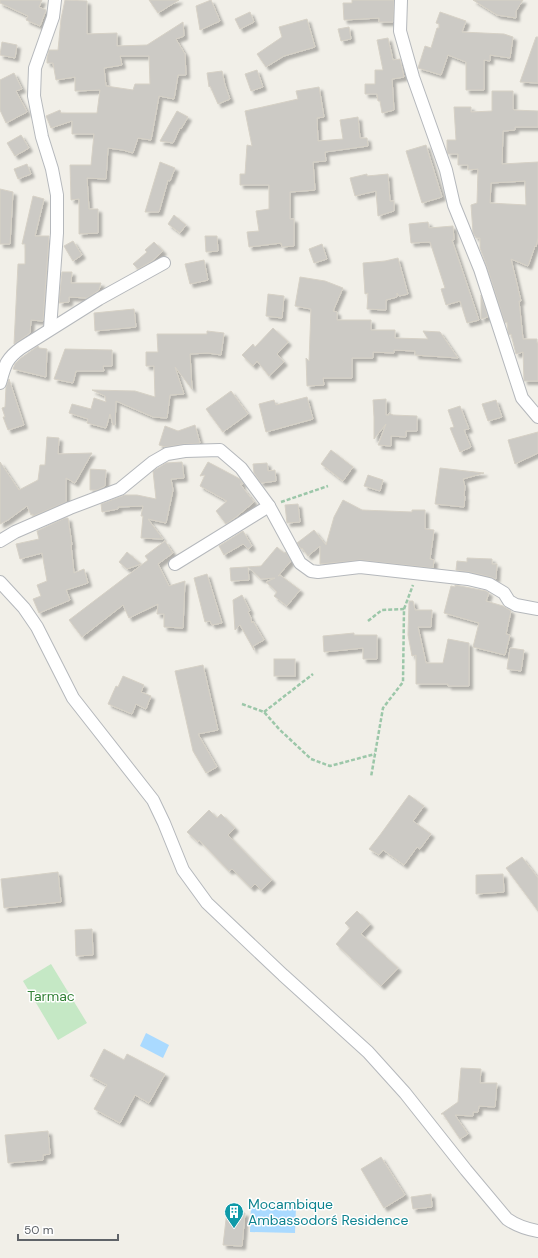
<svg xmlns="http://www.w3.org/2000/svg" width="538" height="1258" viewBox="0 0 538 1258" font-family="'DM Sans',sans-serif">
	<defs>
		<filter id="shadow"><feDropShadow dx="3.5" dy="3.5" stdDeviation="1" flood-color="#0004"/></filter>
	</defs>
	<rect width="100%" height="100%" fill="#f1efe8"/>
	<path fill="#c5e8c5" d="M51,964l36,59 -29,17 -35,-59z"/>
	<g fill="#aadaff">
		<path d="M146,1033l23,12 -6,13 -23,-12z"/>
		<path d="M251,1205l45,2 -1,26 -45,-1z"/>
	</g>
	<g fill="#cccac5" stroke="#d6d1c6" fill-rule="evenodd" filter="url(#shadow)">
		<path d="M0,0h42l-3,7 7,3 -6,16 -14,-6 2,-4 -28,-13z"/>
		<path d="M65,0l22,1v33l30,-1v13l30,-1 36,-23 1,14 -8,3 9,15 1,21h-8l-4,24 -15,-3 -8,44 -13,-2 -5,15 -10,-3 -15,-2 -2,31 -19,-1 2,31h9v24l-19,1v-35l-8,1 -1,-35h21l3,-31h-22v-13l-21,7 -5,-12 14,-6 1,3h36l3,-23 -25,1v-14l-19,3 -3,-17h-6v-5l2,-8h9l3,-31zM120,56h29l1,28h-15l-2,6 -27,-4 -2,-18 18,-3z"/>
		<path d="M149,0h30l-21,13z"/>
		<path d="M211,0l9,21 -20,9 -4,-24z"/>
		<path d="M352,0h42l-1,22h-14v-4l-35,2 -1,-17h9z"/>
		<path d="M473,0h50l-7,11v7l-19,-3z"/>
		<path d="M250,12l4,10 -14,7 -5,-10z"/>
		<path d="M440,12l26,9 -4,11 42,2 9,3 -3,21 -20,-3v6l-6,-1v30h-18v-28l-18,-7 -7,20 -23,-7 7,-22 6,2 6,-20h2v-4l-3,-1z"/>
		<path d="M307,19l8,28 -31,9 -18,11 -9,-13 25,-17 -3,-10z"/>
		<path d="M349,27l2,12 -10,2 -3,-12z"/>
		<path d="M536,37h2v46l-18,-1z"/>
		<path d="M388,38l5,22 7,-1 4,18 -12,2 2,31 -12,3 -2,-12h-2l-1,-7h-12v-10h10v-14h8l-6,-30z"/>
		<path d="M2,42l15,3 -2,13 -15,-3z"/>
		<path d="M257,70l6,17 -12,4 -6,-17z"/>
		<path d="M222,71l3,14 5,14 -12,5 -8,-18 -1,1 -2,-14z"/>
		<path d="M14,73l8,16 -6,2 11,21 -21,11 -6,-13v-30z"/>
		<path d="M319,87l5,30 -7,1 1,23 25,-2 -3,-19 18,-3 2,21h7l1,8 -43,6 1,9 -13,1 2,28 -25,2v27h4v27l-12,1 -1,-4 -32,4 -2,-15 12,-1 -3,-20 13,-2v-24h-29v-11h5l2,-29 5,1 -7,-35 53,-12 -2,-8z"/>
		<path d="M492,91h21v18l1,1 24,1v16h-23v3l-12,1 -1,33 36,-2v76l-2,9 -1,-1 -7,20 -17,-7 10,42h-2l4,38h14v4h1v38h-14l-1,-29 -7,2 -5,-20 -2,1 -1,-3 -1,-10 -2,1 -18,-56 -7,-19v-10h-4l-3,-5 -2,-28 6,-2 1,-34 -10,1v-5h-10v-11h-10l-1,-3v-11h9l-2,-33h17v5l21,-1zM525,181l1,24 -36,-2 1,-20z"/>
		<path d="M177,111l11,6 -7,12 -1,-1 -7,15 -13,-2z"/>
		<path d="M21,135l8,13 -14,8 -8,-13z"/>
		<path d="M426,145l16,52 -20,6 -16,-52z"/>
		<path d="M160,162l15,6 -5,13 -2,-1 -9,32h-14z"/>
		<path d="M27,164l4,10 -13,5 -4,-10z"/>
		<path d="M367,174v2l21,-2 2,27h4v10l-16,5 -2,-25 -21,5 -5,-18z"/>
		<path d="M0,189l13,3 -3,52h-10z"/>
		<path d="M33,196l11,3 -9,37h14l-6,85 -12,-1 -1,13 -16,11 4,-80h7v-20h-3z"/>
		<path d="M174,215l12,10 -6,8 -12,-9z"/>
		<path d="M428,222l1,6 24,-2 1,14h-2l27,80 -12,3 -7,-22 -14,4 -5,-16 4,-1 -15,-46 -19,1 -2,-19z"/>
		<path d="M205,236h12l1,15 -12,1z"/>
		<path d="M73,241l9,14 -9,6 -9,-15z"/>
		<path d="M154,242l9,9 -11,10 -14,8 -5,-5 14,-12 -2,-2z"/>
		<path d="M322,244l5,15 -13,4 -5,-14z"/>
		<path d="M398,258l10,36 -9,2 -2,-3v4l-11,3v10l-19,-1 1,-16 -3,1 -2,-31 22,-2z"/>
		<path d="M204,260l4,20 -18,4 -5,-20z"/>
		<path d="M62,272h10l-1,11h30l-2,7 -12,8 -18,-1v5l-10,1z"/>
		<path d="M300,277l25,4 18,7 -10,23 4,1v8h34v10h24v8l33,1 -5,-8 17,1 18,26 -43,-3v-4l-21,-1v3l-21,-1v6h-21v20h-29l1,7 -17,1 -1,-28 3,3 2,-52 -16,-3z"/>
		<path d="M268,294l16,2 -2,22 -16,-2z"/>
		<path d="M481,295l7,22 -7,2z"/>
		<path d="M134,309l2,18 -41,4 -1,-18z"/>
		<path d="M273,328l15,14 -11,12 7,8 -15,14 -12,-15 -4,5 -11,-11 11,-11 2,3z"/>
		<path d="M207,331l17,2 -3,22 -13,-2 -18,1 2,35 -17,-22 9,27 -14,1 -3,23 -14,-1 -37,-16 -1,24h-2l-3,-11 -4,14 -19,-5 1,-4 -19,-6 3,-9 19,5 3,-11 12,4 -1,-6 -13,-6 43,1 20,6 -1,-31h-8v-14h12l-1,-18h50z"/>
		<path d="M38,346l1,2 8,1 -1,28 -33,-8 2,-5 6,-6z"/>
		<path d="M65,349l47,1v16h-9l1,5h-28l-3,12 -19,-4z"/>
		<path d="M9,379l15,46 -16,5 -5,-13h2l-3,-9 3,-1 1,-20z"/>
		<path d="M231,391l17,23 -25,18 -17,-23z"/>
		<path d="M307,397l6,22 -47,13 -7,-28 15,-4 2,5z"/>
		<path d="M386,399v16h3v-2l4,2 24,1v15h-11v6l-15,-1v10l-13,-1 8,-21 -12,15v-22l-1,-17z"/>
		<path d="M496,400l6,17 -14,4 -6,-17z"/>
		<path d="M460,406l9,23 -5,1 7,17 -11,5 -10,-24 4,-1 -6,-17z"/>
		<path d="M195,425l5,18 -16,1 -19,3 -6,-2 6,-19 13,5z"/>
		<path d="M538,432v21l-23,11 -7,-24z"/>
		<path d="M47,437l12,1 -1,16 34,-1 -17,30 -9,-5v24l-33,14v-2l-2,1 -4,-9 -19,14 -8,4v-62l19,28 19,-10 2,-15h5z"/>
		<path d="M331,450l22,17 -10,14 -22,-17z"/>
		<path d="M182,462l2,16 -13,1 2,11 -7,33 -18,-4 15,20 -22,-1 2,-22h-2l2,-10 -25,1v2l-16,3 -1,-8 24,-9h12l19,4 -3,-28 13,-8z"/>
		<path d="M208,462l32,17 3,5h-3l14,18 -18,15 -10,7 -10,-13 11,-10 -27,-15 5,-11 -5,1z"/>
		<path d="M267,463l1,8 7,-1 1,11 -15,2 -7,-10 -1,-9z"/>
		<path d="M440,468l44,5 -21,6 2,8 -1,9h1l-1,11 -29,-3z"/>
		<path d="M90,469l16,1 -1,16 -8,4h-7z"/>
		<path d="M368,475l15,5 -3,11 -16,-5z"/>
		<path d="M343,500l19,10 50,2v-2h13v19l9,1 -4,29 4,1 -1,8 -72,-8 -41,4v-18l-12,10 -6,-8 -1,1 -4,-6 17,-13 12,15 8,-28z"/>
		<path d="M298,504l2,18 -13,1 -2,-18z"/>
		<path d="M65,518h3l4,27h-1l3,28 10,-4 4,14 -22,7 4,10 -31,13 -6,-14 8,-3 -4,-11 10,-4 -5,-28 -22,6 -4,-15 23,-5 -2,-8z"/>
		<path d="M243,531l9,15 -4,3 -5,-5 -19,11 -5,-9z"/>
		<path d="M165,541l8,12 -15,11 11,22 16,-5 -2,47 -19,-1v-13h-7l1,-10 -29,14 -6,-13 -41,32 -13,-17 79,-60 -3,-4z"/>
		<path d="M277,547l7,6 2,-1 5,9 -13,15 2,-1 20,15 -13,16 -13,-10 3,-4 -11,-10 9,-4 -14,1 -13,-12 1,13 -18,1 -1,-13 31,-2z"/>
		<path d="M127,552l14,12 -14,5 -8,-7z"/>
		<path d="M467,558l25,1v5h5l-1,15 -5,-2 -21,-5 -14,-2 1,-9 10,1z"/>
		<path d="M207,574l15,49 -10,2 -2,-4 -5,1 -11,-44z"/>
		<path d="M455,585l31,6 3,2 -3,8 17,5 8,5 -5,23 4,1 -5,20 -32,-8 6,-24 -35,-10 7,-27 4,1z"/>
		<path d="M242,595l8,16 -2,1 3,6 1,5 1,-2 11,19 -11,6 1,4 -14,-25 -5,5 -2,-30z"/>
		<path d="M409,601h4l2,9h17l-1,17h-13l8,36h17l5,-24 21,4v43h-21v-2h-32v-29l-4,1 -4,-21z"/>
		<path d="M354,633v2h23v24h-14v-11l-39,4 -1,-16z"/>
		<path d="M510,648l14,2 -3,21 -14,-2z"/>
		<rect x="274" y="659" width="21" height="17"/>
		<path d="M203,665l15,65 -20,4 19,33 -11,6 -13,-22 -18,-80z"/>
		<path d="M123,676l21,9 -3,7 10,4 -5,13 -10,-5 -4,10 -24,-10 8,-18 2,1z"/>
		<path d="M409,795l15,11 -11,15 18,13 -11,15 -3,-2 -13,18 -21,-15 -4,5 -10,-6 11,-14z"/>
		<path d="M209,810l8,8 4,-4 14,14 -7,7 44,45 -11,10 -6,-6 -4,4 -19,-19 -3,2 -30,-31 -1,2 -11,-10z"/>
		<path d="M522,857l16,21v33l-32,-43z"/>
		<path d="M58,872l3,30 -57,6 -3,-29z"/>
		<path d="M503,874l1,18 -28,2v-19z"/>
		<path d="M357,911l13,13 -9,10 37,34 -17,18 -45,-42 14,-16 -5,-5z"/>
		<path d="M92,929l1,26 -17,1 -1,-26z"/>
		<path d="M104,1049l20,11 3,-6 38,20 -16,29 -14,-8 -15,28 -26,-14 13,-24 -17,-9z"/>
		<path d="M461,1068l20,1 -1,14h17l-2,24 -16,-1 -1,6h-5v4l-18,-1 13,19 -8,5 -17,-25h-2l17,-12z"/>
		<path d="M48,1131l2,23 -7,1v5l-35,3 -3,-28z"/>
		<path d="M381,1157l24,38 -21,13 -23,-39z"/>
		<path d="M431,1194l1,13 -19,2 -2,-12z"/>
		<path d="M227,1211l18,2 -3,33 -19,-1z"/>
	</g>
	<g fill="none" stroke-linecap="round" stroke-linejoin="round">
		<g stroke="#b5b8bc" stroke-width="14">
			<g id="street">
				<path d="M401,0l-1,31 13,46 33,93 8,35 26,64 42,129 16,19"/>
				<path d="M50,329l7,-96v-38l-5,-26 -10,-32 -8,-41 1,-28 18,-51 2,-17"/>
				<path d="M0,383c5,-18 6,-24 21,-35l78,-49 65,-36"/>
				<path d="M0,541l15,-9 55,-24 50,-19 33,-27 14,-8 18,-3 35,-1 21,18 28,38 31,57 11,8 7,1 42,-5 108,12 21,5 15,9 5,8 7,4 22,4"/>
				<path d="M175,564l94,-58"/>
				<path d="M0,582l24,26 13,19 36,71 80,102 11,23 19,47 24,33 76,72 85,77 37,41 61,77 41,49c10,7 19,10 31,12"/>
			</g>
		</g>
		<g stroke="#9cc7a9" stroke-width="2.5" stroke-dasharray="4 2" stroke-linecap="butt">
			<path d="M281,502l47,-16"/>
			<path d="M404,609l9,-24"/>
			<path d="M368,621l14,-11 22,-1 -1,73 -20,26 -12,69"/>
			<path d="M242,704l22,8 15,17 32,30 19,7 45,-12"/>
			<path d="M264,712l49,-38"/>
		</g>
		<use href="#street" stroke="#fff" stroke-width="12"/>
	</g>
	<defs>
		<g id="building-pin" transform="scale(1)"><path d="M0 17L-7.5 6A9.5 9.5 0 1 1 7.5 6Z" fill="#0f9aa8" stroke="#fff"/><path d="M-4-6H4V6H1V3H-1V6H-4ZM-2.5-4.3h1.7v1.8h-1.7ZM.8-4.3h1.7v1.8H.8ZM-2.5-1h1.7V.8h-1.7ZM.8-1h1.7V.8H.8Z" fill="#fff"/></g>
	</defs>
	<g fill-rule="evenodd">
		<use href="#building-pin" x="234" y="1212"/>
	</g>
	<g text-anchor="middle" dominant-baseline="central" stroke-width="3" stroke-linejoin="round" paint-order="stroke">
		<g font-size="14" fill="#348238" stroke="#fff">
			<text x="51" y="996">Tarmac</text>
		</g>
		<g font-size="14" fill="#0d838f" stroke="#fff" text-anchor="start">
			<text x="248" y="1204">Mocambique<tspan x="248" dy="16">Ambassodorś Residence</tspan></text>
		</g>
	</g>
	<path d="M18 1234v6h100v-6" fill="none" stroke="#5f6368" stroke-width="2"/>
	<text x="24" y="1234" font-size="12" fill="#5f6368" stroke="#ffffff" stroke-width="3" paint-order="stroke">50 m</text>
</svg>
